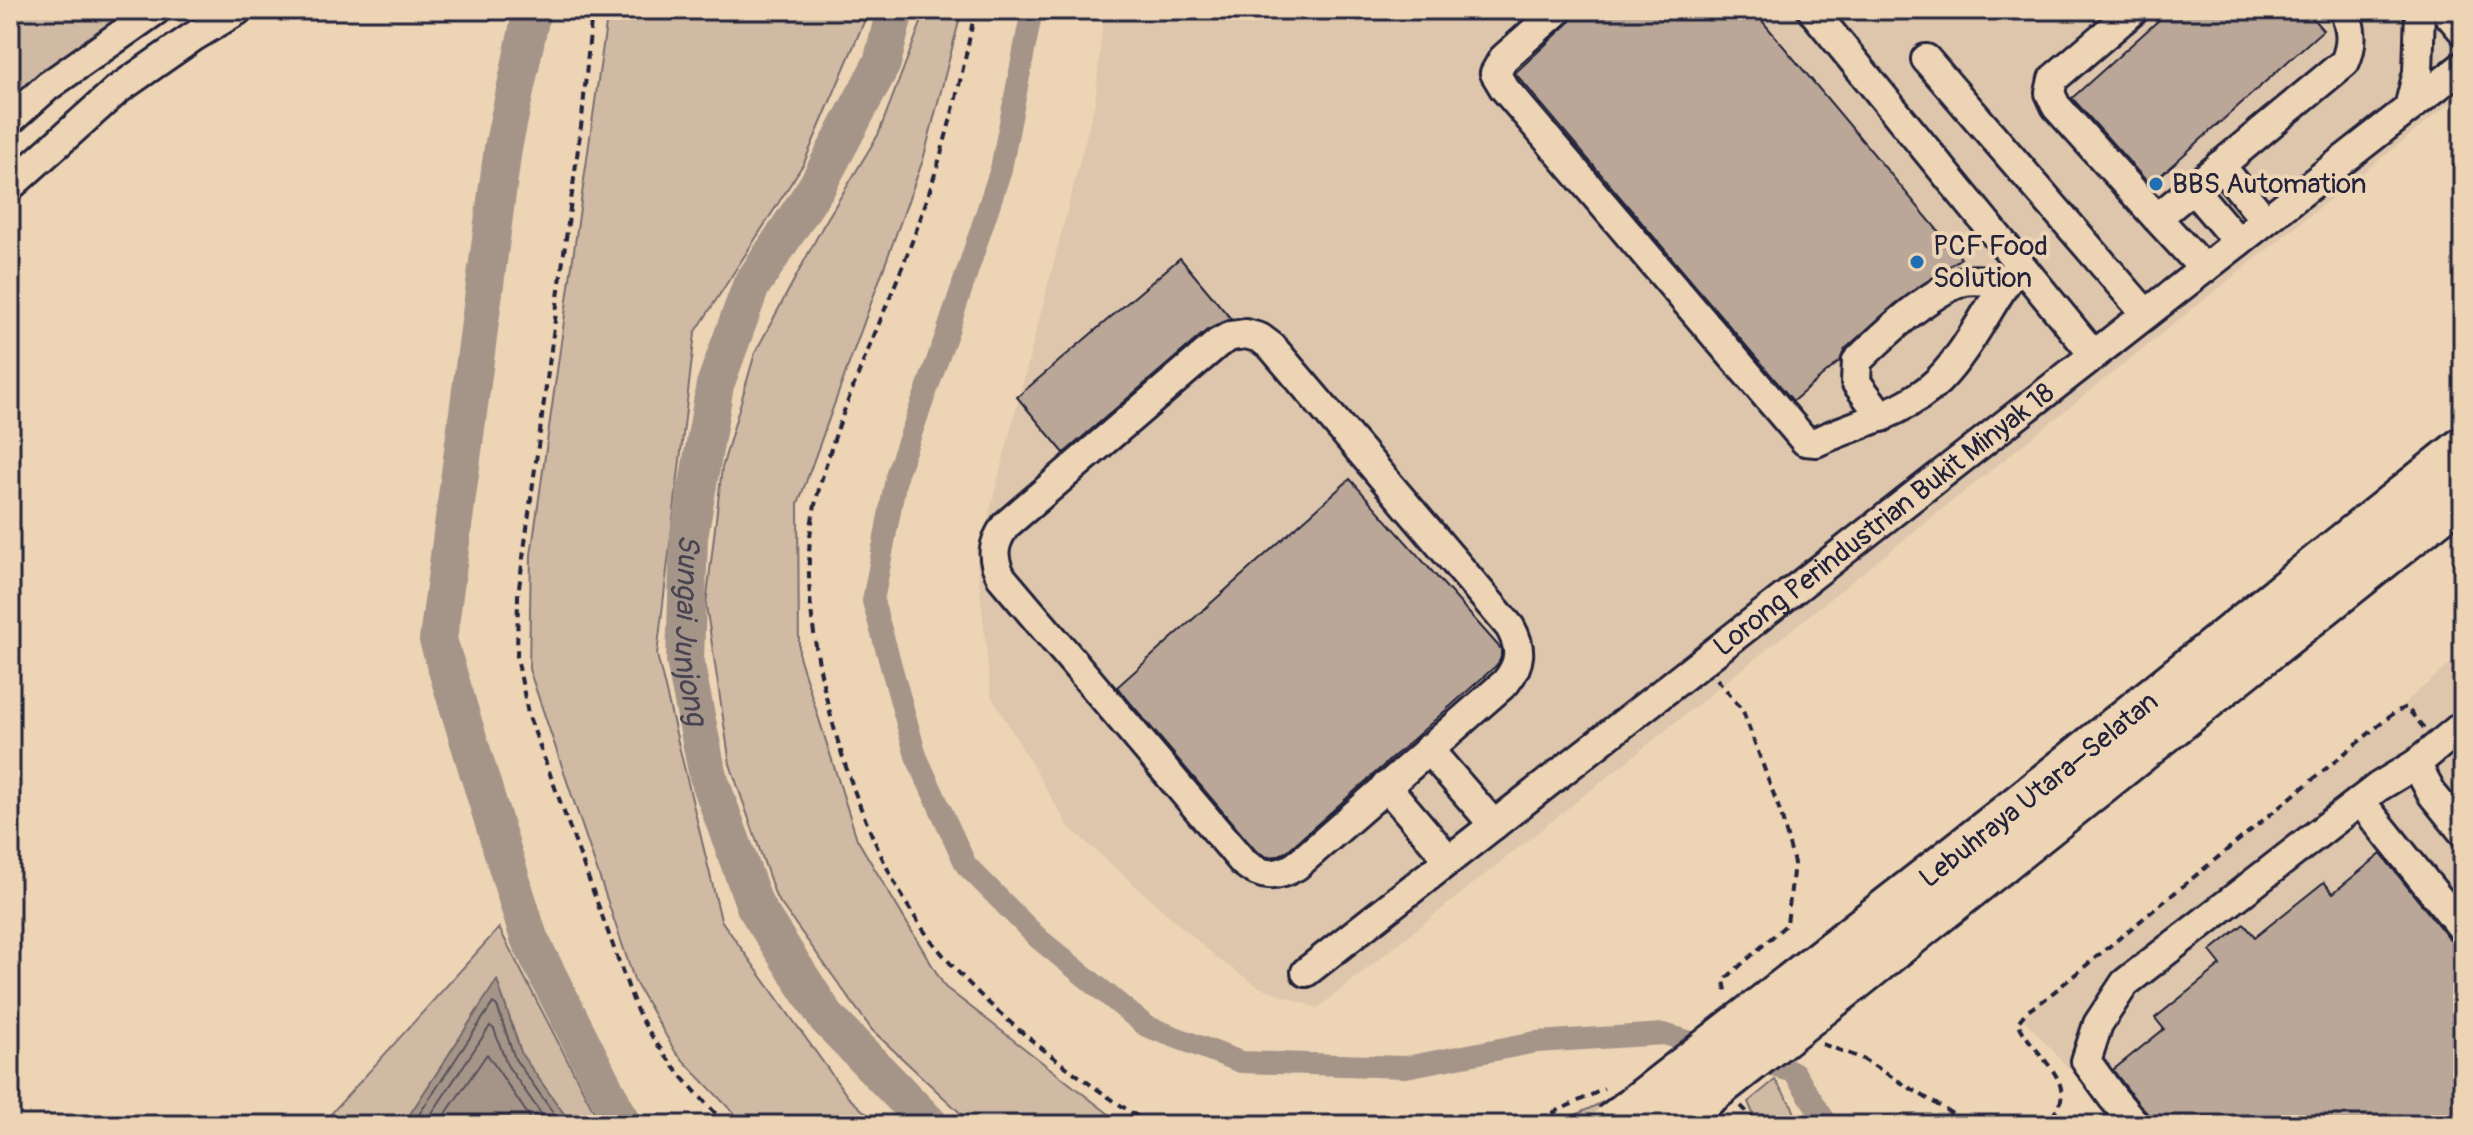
<svg xmlns="http://www.w3.org/2000/svg" width="2473" height="1135" viewBox="0 0 2473 1135" font-family="Pangolin,sans-serif">
	<rect width="100%" height="100%" fill="#edd4b5"/>
	<filter id="ink" filterUnits="userSpaceOnUse"><feTurbulence type="fractalNoise" baseFrequency=".0125" numOctaves="2"/><feDisplacementMap in="SourceGraphic" scale="16" xChannelSelector="R" yChannelSelector="G"/><feConvolveMatrix kernelMatrix="1 2 1 2 8 2 1 2 1" color-interpolation-filters="sRGB"/></filter>
	<g filter="url(#ink)">
		<g fill="#dec6ac">
			<path d="M1104,10h1359v83l-1145,915 -59,-21 -41,-28 -150,-133 -77,-131 -14,-134 118,-459z"/>
			<path d="M2463,653v472h-343l-98,-108 330,-269z"/>
		</g>
		<g fill="#d0baa4" stroke="#796e70" stroke-width="2">
			<path d="M10,10h127l-127,99z"/>
			<path d="M608,10h261l-65,153 -109,170 -38,322 64,265 127,177 31,28h-134l-69,-72 -41,-71 -106,-313 2,-114z"/>
			<path d="M926,10h36l-39,150 -125,344 1,152 58,183 88,148 178,138h-150l-101,-95 -96,-133 -46,-133 -24,-159 16,-137 33,-115 68,-127 55,-91z"/>
			<path d="M499,928l102,197h-278l5,-8z"/>
			<path d="M1775,1080l17,26 7,19h-41l-10,-23z"/>
			<path d="M1618,1095l5,5 -33,25h-36z"/>
		</g>
		<path fill="#a59589" stroke="#71676a" stroke-width="2" d="M497,980l25,75 50,70h-169z"/>
		<g fill="none" stroke-linecap="round" stroke-linejoin="round">
			<g stroke="#56505a" stroke-width="2">
				<path d="M412,1125l81,-122 4,3 18,53 47,66"/>
				<path d="M424,1125l66,-99 4,3 13,36 42,60"/>
				<path d="M438,1125l49,-71 48,71"/>
			</g>
			<g stroke="#a59589" stroke-width="22">
				<path d="M1032,10l-31,159 -55,167 -49,137 -24,128 43,155 50,109 73,74 107,87 95,36 165,5 130,-25 128,-8 51,15"/>
				<path d="M1748,1059l46,13 34,53"/>
			</g>
			<g stroke="#a59589" stroke-width="38">
				<path d="M532,10l-29,138 -65,492 91,298 94,187"/>
				<path id="s1" d="M895,10l-13,53 -65,123 -66,100 -36,99 -26,152 -4,124 23,115 47,130 71,111 104,108"/>
			</g>
		</g>
		<g fill="#baa797" stroke="#22223b" stroke-width="2">
			<path d="M1575,10h178l208,248 -66,46 -50,45 -5,12 -47,40 -278,-328 54,-50z"/>
			<path d="M2170,10h135l18,20 -173,155 -78,-87z"/>
			<path d="M1180,258l51,61 -24,11 -143,123 -47,-56z"/>
			<path d="M1350,479l151,170v8l-3,7 -212,188 -9,4 -10,1 -11,-6 -12,-14 -127,-150z"/>
			<path d="M2381,854l69,86 13,6v179h-308l-42,-55 51,-41 -9,-11 66,-53 -11,-14 34,-27 11,13 69,-55 9,11z"/>
		</g>
		<g fill="none" stroke-linecap="round" stroke-linejoin="round">
			<g stroke="#22223b" stroke-width="34">
				<g id="minor">
					<path d="M1558,10l-55,49 -8,14 9,15 301,353 11,1c41,-19 88,-28 122,-61 32,-32 53,-81 81,-117"/>
					<path d="M1812,10l282,345"/>
					<path d="M2134,10l-81,69 -3,14 6,13 101,112 188,-156c8,-19 7,-33 -1,-52"/>
					<path d="M2445,10l18,21"/>
					<path d="M1926,59l220,255"/>
					<path d="M2409,108l9,-36 2,-62"/>
					<path d="M10,120l38,-34 108,-76"/>
					<path d="M2220,165l45,55"/>
					<path d="M10,186l107,-96 76,-53 45,-27"/>
					<path d="M2192,188l46,54"/>
					<path d="M2157,218l47,51"/>
					<path d="M1246,334l14,4 12,9 238,280c12,21 11,36 -4,55l-210,184c-20,12 -35,11 -53,-4l-241,-284c-11,-20 -10,-34 4,-53l212,-182 13,-7z"/>
					<path d="M1882,417l-26,-35 1,-21c27,-26 68,-66 104,-79 12,-4 31,0 43,0"/>
					<path d="M1428,749l66,76"/>
					<path d="M2416,764l17,31 30,37"/>
					<path d="M1386,786l63,74"/>
					<path d="M2360,801l103,128"/>
					<path id="s2" d="M1306,972l1157,-906"/>
					<path d="M2136,1125l-23,-27 -27,-37 12,-37 27,-41 253,-196 38,-23 47,-39"/>
				</g>
			</g>
			<g stroke="#22223b" stroke-width="48">
				<g id="highway">
					<path id="s3" d="M1833,952l174,-136 456,-367"/>
					<path d="M1853,980l610,-487"/>
				</g>
			</g>
			<g stroke="#22223b" stroke-width="4" stroke-dasharray="8 6" stroke-linecap="butt">
				<path d="M592,10l-10,109 -64,476 -1,62 11,57 109,297c24,45 54,77 90,114"/>
				<path d="M975,10c-13,69 -30,137 -53,204 -33,95 -82,188 -106,287 -30,118 40,339 112,435 59,78 141,135 222,189"/>
				<path d="M1717,679l26,32 38,103 13,49 -7,61 -63,56 3,16"/>
				<path d="M1822,1044l39,14 103,63 30,4"/>
				<path d="M1741,1106l11,11 3,8"/>
				<path d="M1527,1125l77,-36"/>
				<path d="M2041,1125c52,-37 -9,-68 -23,-103l8,-10 18,-12 351,-288 11,-5 18,21"/>
			</g>
			<use href="#minor" stroke="#edd4b5" stroke-width="28"/>
			<use href="#highway" stroke="#edd4b5" stroke-width="42"/>
			<g stroke="#22223b" stroke-width="48" stroke-linecap="butt">
				<g id="highway-bridge">
					<path d="M1612,1125l221,-173"/>
					<path d="M1668,1125l185,-145"/>
				</g>
			</g>
			<use href="#highway-bridge" stroke="#edd4b5" stroke-width="42"/>
		</g>
	</g>
	<g fill="#1f6fb2" stroke="#edd4b5" stroke-width="3">
		<circle cx="2156" cy="184" r="8"/>
		<circle cx="1917" cy="262" r="8"/>
	</g>
	<g text-anchor="middle" dominant-baseline="central" stroke-width="8" stroke-linejoin="round" paint-order="stroke">
		<g font-size="28" fill="#22223b" stroke="#edd4b5" text-anchor="start">
			<text x="2172" y="184">BBS Automation</text>
			<text x="1933" y="246">PCF Food<tspan x="1933" dy="32">Solution</tspan></text>
		</g>
		<g font-size="28" fill="#22223b" stroke="#edd4b5">
			<text stroke="none"><textPath href="#s2" startOffset="734">Lorong Perindustrian Bukit Minyak 18</textPath></text>
			<text stroke="none"><textPath href="#s3" startOffset="262">Lebuhraya Utara–Selatan</textPath></text>
		</g>
		<g font-size="30" font-style="italic" fill="#494452" stroke="#edd4b5">
			<text stroke="none"><textPath href="#s1" startOffset="666">Sungai Junjong</textPath></text>
		</g>
	</g>
	<rect width="2473" height="1135" fill="none" stroke="#edd4b5" stroke-width="40"/>
	<rect x="20" y="20" width="2433" height="1095" fill="none" stroke="#22223b" stroke-width="3" filter="url(#ink)"/>
</svg>
